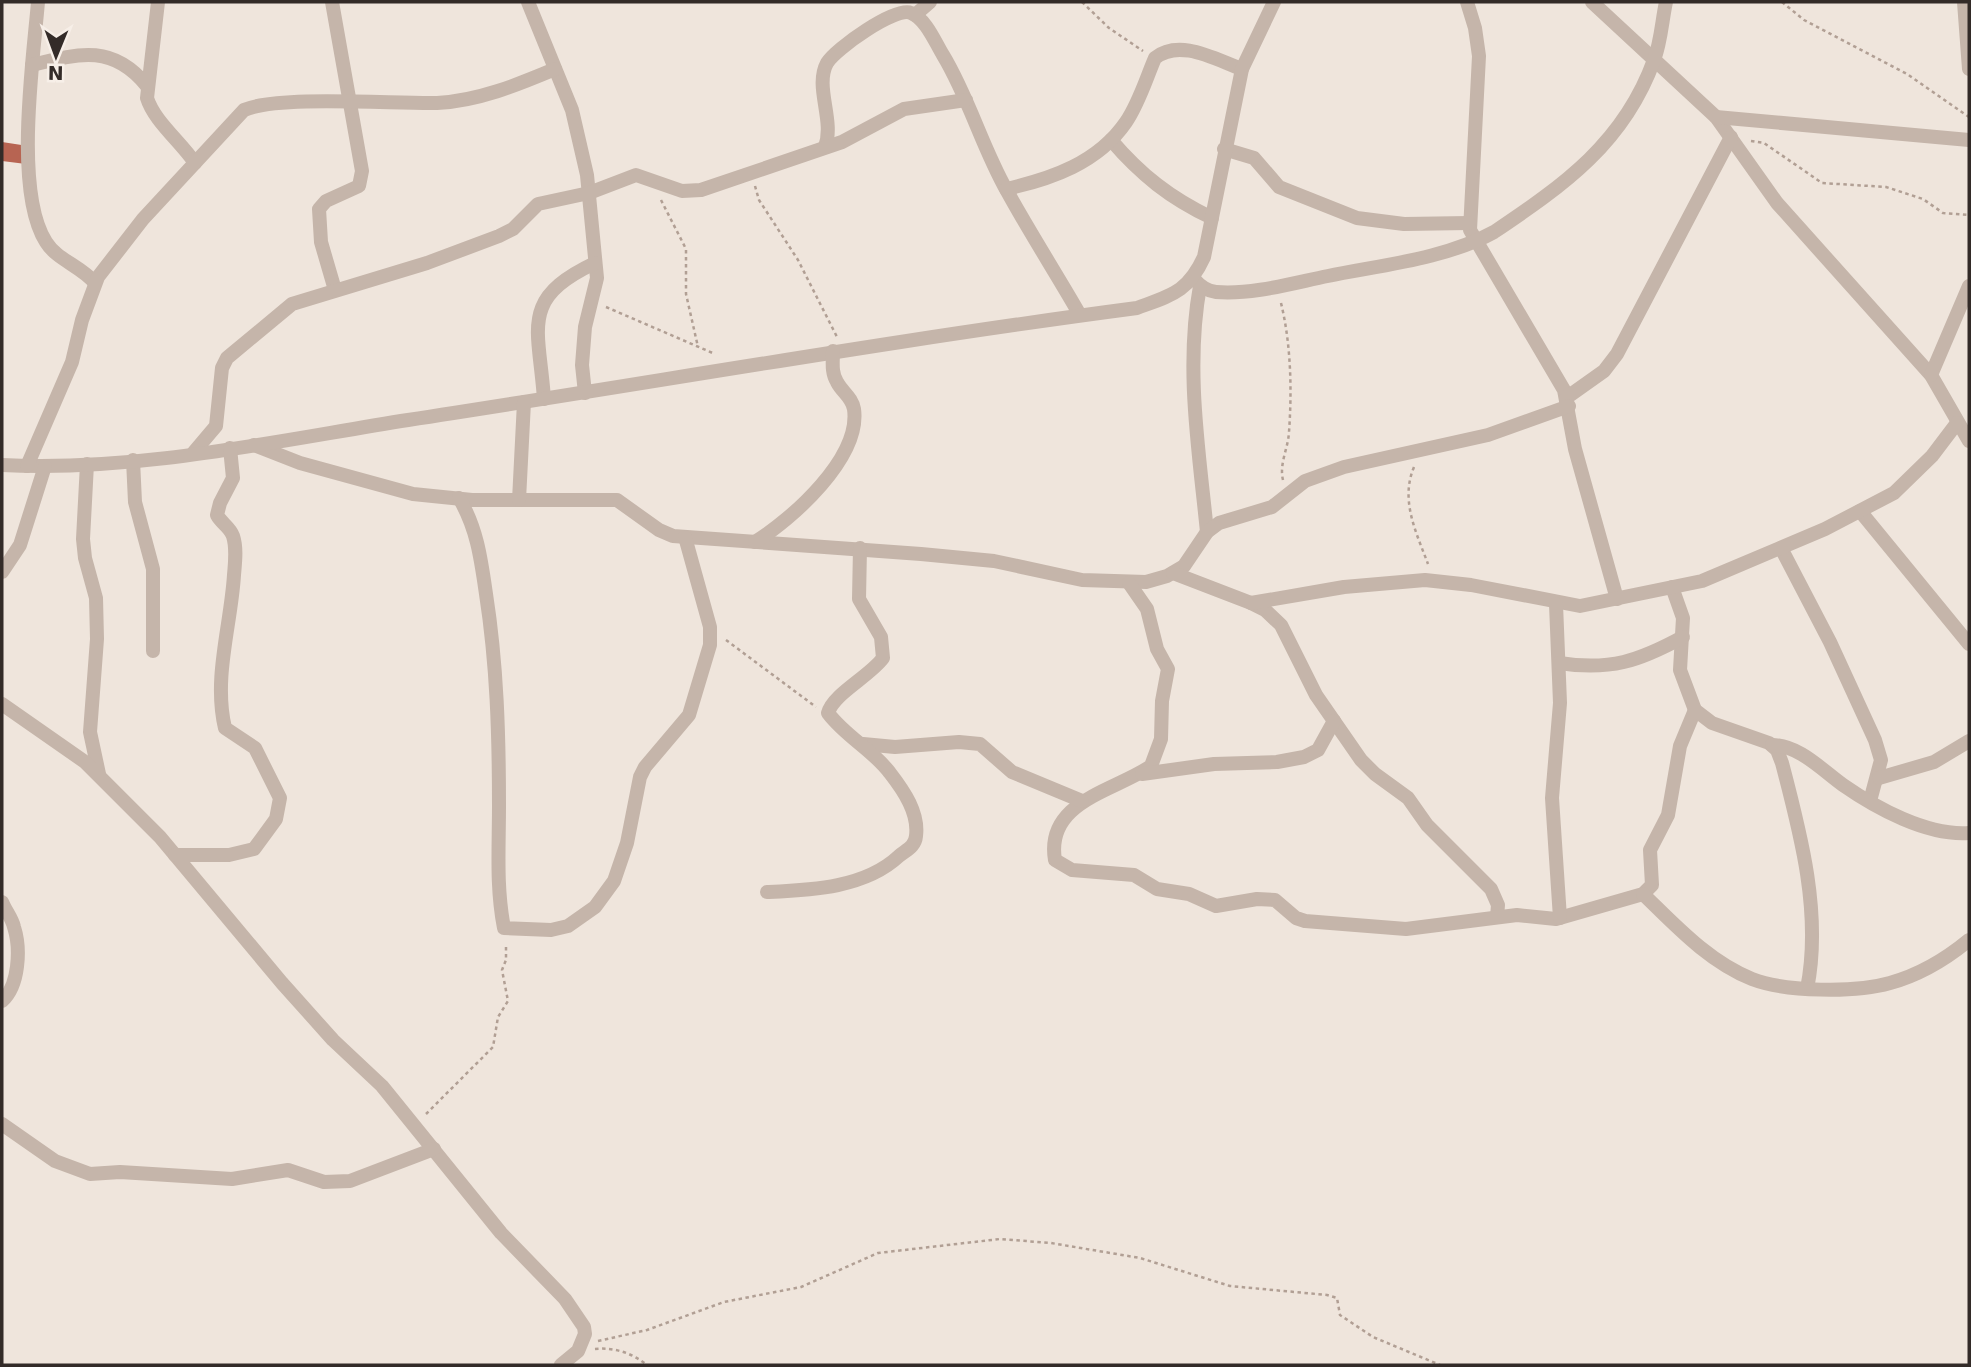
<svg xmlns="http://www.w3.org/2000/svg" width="1971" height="1367" viewBox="0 0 1971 1367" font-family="'DejaVu Sans',sans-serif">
	<rect width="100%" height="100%" fill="#efe5dc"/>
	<path fill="#b76452" d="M2,142l26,4 -2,18 -24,-3z"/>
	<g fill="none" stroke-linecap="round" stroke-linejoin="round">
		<g stroke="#b19f94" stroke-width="2.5" stroke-dasharray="3.5 3.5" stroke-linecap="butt">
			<path d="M1082,2l27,26 34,23"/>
			<path d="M1782,2l22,18 103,54 62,43"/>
			<path d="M1751,141l13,2 58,40 64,4 37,12 20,14 26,2"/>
			<path d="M755,186l4,14 39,60 39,77"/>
			<path d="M661,200l25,49v45l12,53"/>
			<path d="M1281,303c10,41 11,87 8,129 -1,17 -10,32 -6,48"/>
			<path d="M606,307l109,47"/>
			<path d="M1414,467c-14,33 2,65 14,97"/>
			<path d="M726,640l90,67"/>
			<path d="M426,1114l67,-67 5,-30 10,-16 -6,-31 4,-10v-16"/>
			<path d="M598,1341l49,-11 77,-28 77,-15 77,-34 122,-14 51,4 89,15 90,28 97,9 10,3 3,17 33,22 67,28"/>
			<path d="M595,1349c19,-2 37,4 52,16"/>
		</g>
		<g stroke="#c5b5aa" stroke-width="14">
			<path d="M38,2c-5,59 -24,190 8,240 11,18 35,24 49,41"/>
			<path d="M158,2l-11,96c7,23 34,44 48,65"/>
			<path d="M332,2l30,169 -3,15 -33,15 -7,8 2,33 14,48"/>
			<path d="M528,2l44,108 15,65 10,103 -12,49 -3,38 3,28"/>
			<path d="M1467,2l8,26 4,28 -9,174 94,160 11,59 42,150"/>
			<path d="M1592,2l124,115 61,86 154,172 38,66"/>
			<path d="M1964,2l5,67"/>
			<path d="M915,15l15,-13"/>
			<path d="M32,65c48,-12 81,-21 115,21"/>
			<path d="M1716,117l253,23"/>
			<path d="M1111,140c30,35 59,58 101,78"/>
			<path d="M825,147c10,-27 -11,-60 2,-84 8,-14 69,-57 84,-50 15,6 24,29 32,42 26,43 39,92 64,136 23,42 49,82 73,124"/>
			<path d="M1224,149l30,9 25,29 78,31 47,6 65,-1"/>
			<path d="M1006,189c45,-10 92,-26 120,-67 13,-19 20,-43 29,-64 25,-20 61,2 87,11"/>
			<path d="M1194,279c6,7 12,12 22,13 36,3 77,-9 112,-16 54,-11 117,-17 166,-44 70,-47 130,-89 160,-172 7,-18 8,-40 12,-58"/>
			<path d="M1200,286c-15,82 -1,165 7,246"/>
			<path d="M1931,375l38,-89"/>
			<path d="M1566,398l38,-27 13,-17 114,-217"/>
			<path d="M544,399c-5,-72 -25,-100 51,-136"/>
			<path d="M254,445l46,18 113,31 59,6h145l42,30 14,6 248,18 73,7 88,19 64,2 21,-6 17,-10 23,-34 12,-9 53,-16 33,-26 39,-14 144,-32 81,-29"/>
			<path d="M194,452l22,-26 6,-58 5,-10 65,-54 135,-41 72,-27 14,-7 25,-25 51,-11 47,-18 46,16 19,-1 141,-48 62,-33 62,-9"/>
			<path d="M133,460l2,42 18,67v82"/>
			<path d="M87,464l-4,75 2,19 11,40 1,41 -7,93 9,42"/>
			<path d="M2,465c135,7 273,-24 406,-45 243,-37 485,-80 729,-112 35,-13 51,-16 67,-51l38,-188 32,-67"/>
			<path d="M27,466l45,-104 10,-42 16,-43 45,-58 101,-109c34,-15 149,-6 193,-7 41,-2 80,-18 118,-34"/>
			<path d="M459,498c18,30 22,61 27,96 11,71 13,141 13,212 0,42 -3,81 5,122l47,2 17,-4 27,-19 19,-26 13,-38 13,-66 5,-10 44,-52 21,-70v-18l-25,-90"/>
			<path d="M519,500l5,-98"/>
			<path d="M1860,511l109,133"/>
			<path d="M755,542c37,-23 106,-84 99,-133 -2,-12 -12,-17 -17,-27 -6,-10 -4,-20 -4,-31"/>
			<path d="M1781,548l49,94 45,98 6,20 -11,41"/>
			<path d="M2,572l18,-27 25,-79"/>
			<path d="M1173,573l78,30 14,7 16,15 35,70 45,65 14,14 33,24 19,27 64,64 7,16 -1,12"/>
			<path d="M1129,583l18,26 10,40 11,20 -6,32 -1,38 -10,27c-36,25 -106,35 -96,94l17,10 62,5 23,14 32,5 27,12 41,-7 18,1 21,18 9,3 101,8 111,-14 39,4 87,-25 9,-9 -2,-35 18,-35 12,-69 15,-36"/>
			<path d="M1672,587l11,31 -3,52 15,40 17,13 57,20 8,7 5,13c19,72 40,152 25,226"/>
			<path d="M1251,603l93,-16 81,-7 46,5 109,21 122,-25 123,-52 69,-36 38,-37 25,-33"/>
			<path d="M1556,604l4,99 -8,95 8,120"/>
			<path d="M1559,663c51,8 80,-2 124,-26"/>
			<path d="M2,704l83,58 75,75 122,146 51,57 49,46 119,147 64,66 19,28 1,7 -7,17 -17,14"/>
			<path d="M863,744l32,3 64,-5 21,2 32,28 70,29"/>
			<path d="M1772,745c27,0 50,25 71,40 33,23 84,51 126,48"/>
			<path d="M1142,774l72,-10 63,-2 27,-5 14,-7 16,-29"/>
			<path d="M1879,778l55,-16 35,-21"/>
			<path d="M175,855h54l25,-6 22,-30 4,-21 -25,-50 -30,-20c-12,-50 6,-103 9,-153 1,-12 3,-27 -1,-39 -3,-9 -12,-13 -16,-21l3,-12 13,-25 -3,-30"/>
			<path d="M767,892c44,-2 98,-4 132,-36 7,-6 16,-9 17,-20 3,-23 -12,-45 -26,-63 -17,-23 -44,-36 -62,-60 5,-19 42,-37 55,-55l-2,-21 -22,-38 1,-51"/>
			<path d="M1643,894c33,32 66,68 109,85 34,13 103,14 138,4 29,-8 56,-24 79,-43"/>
			<path d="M2,902c3,8 10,16 12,25 7,22 5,59 -12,74"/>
			<path d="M2,1124l53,37 35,13 30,-2 112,7 56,-9 36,12 26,-1 84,-32"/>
		</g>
	</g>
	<rect width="1971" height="1367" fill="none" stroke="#332b28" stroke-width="7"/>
	<g transform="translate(56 56) rotate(181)" stroke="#f7efe8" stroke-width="5" paint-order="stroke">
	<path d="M0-5L12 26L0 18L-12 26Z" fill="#332b28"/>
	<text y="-10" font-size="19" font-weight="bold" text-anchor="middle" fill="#332b28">N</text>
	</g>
</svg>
